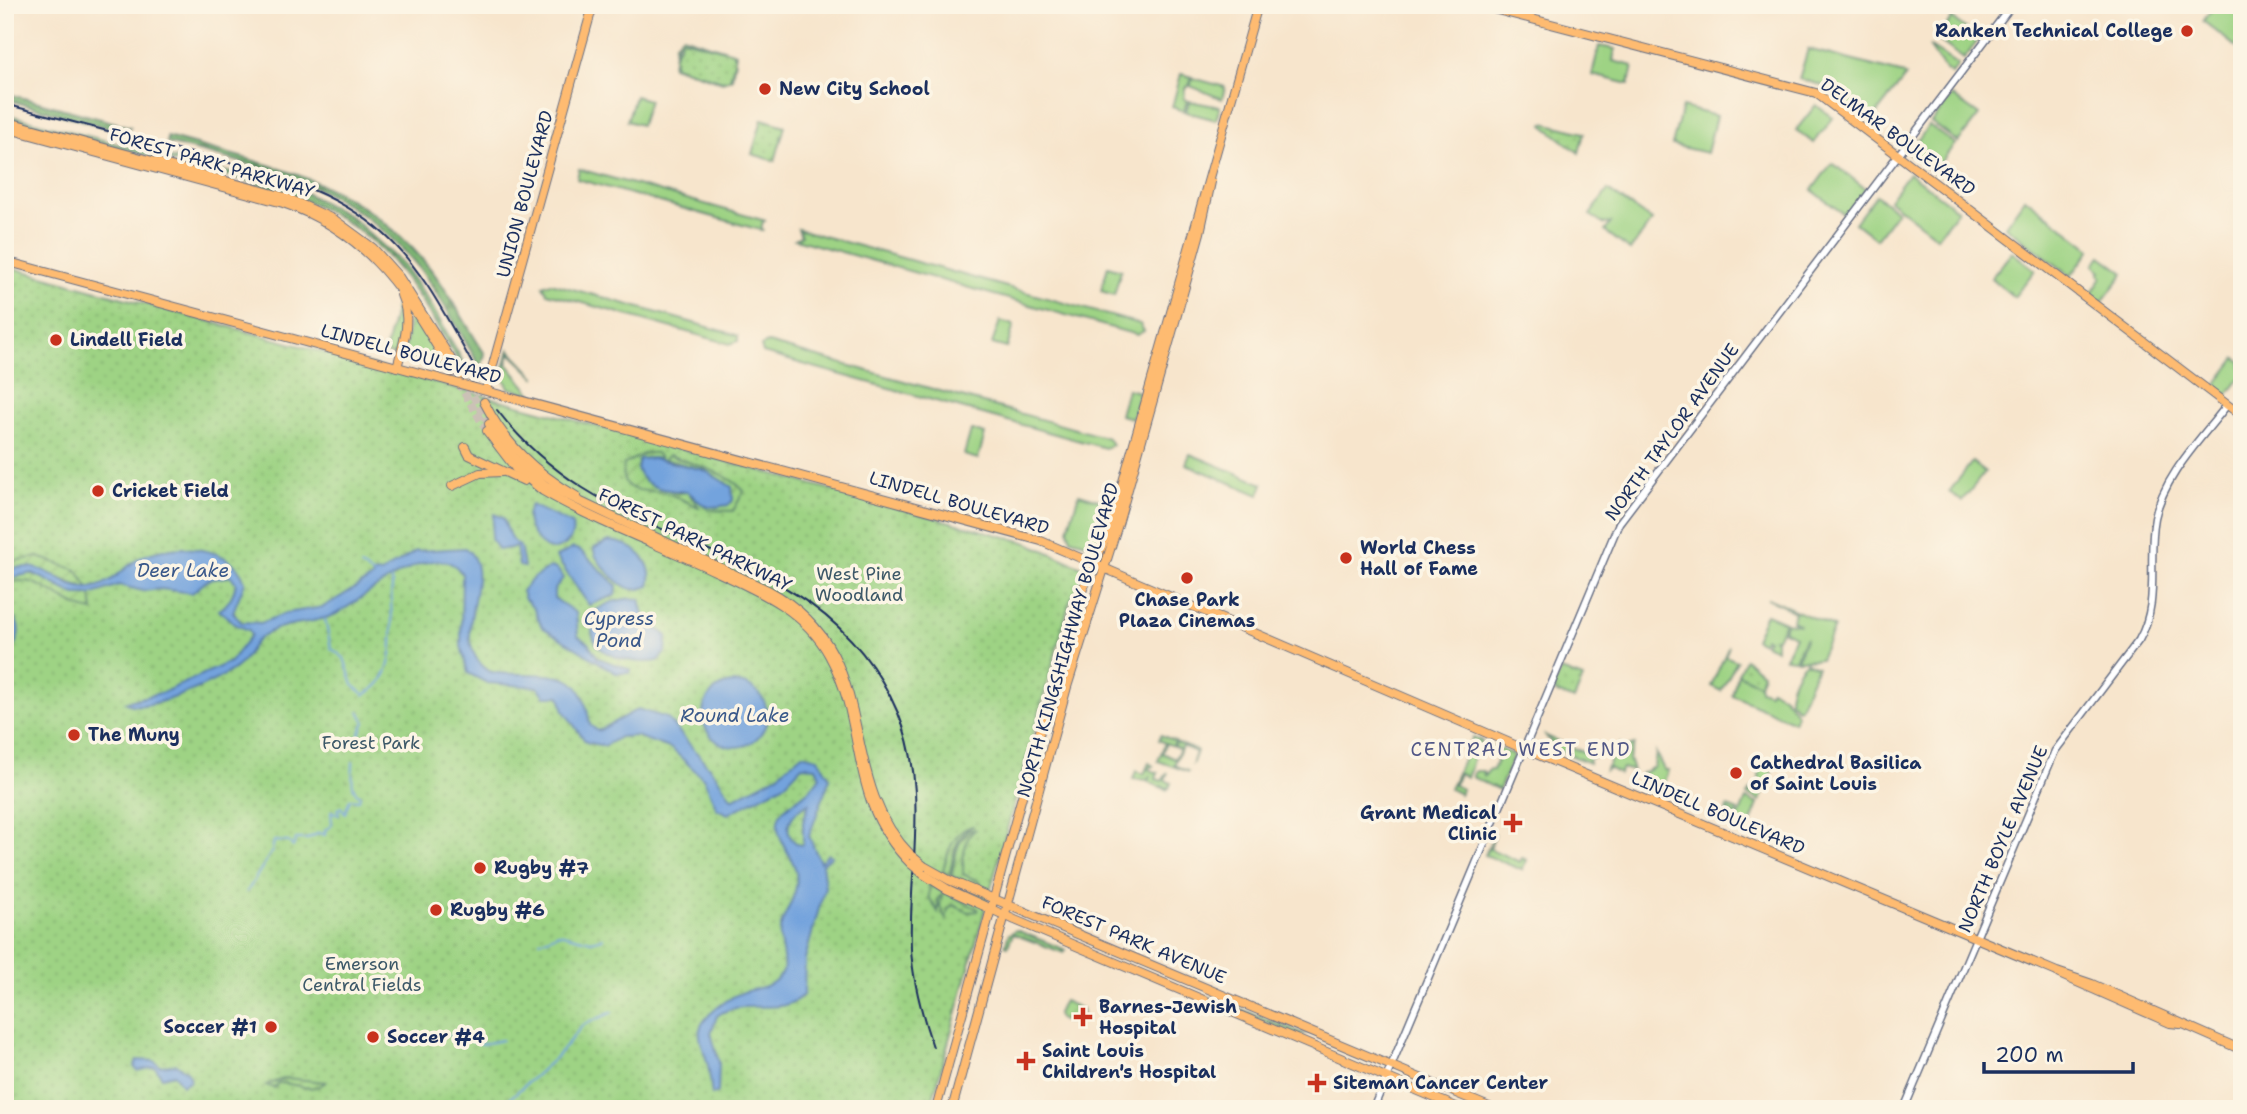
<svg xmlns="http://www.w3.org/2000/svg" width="2247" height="1114" viewBox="0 0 2247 1114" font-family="'Shantell Sans',sans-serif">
	<defs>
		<pattern id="forest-firs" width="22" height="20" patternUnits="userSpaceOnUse" patternTransform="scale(1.75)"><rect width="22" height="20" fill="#7eb572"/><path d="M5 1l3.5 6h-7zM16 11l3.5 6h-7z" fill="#669461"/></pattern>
		<pattern id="park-dots" width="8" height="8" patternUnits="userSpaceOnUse" patternTransform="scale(1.75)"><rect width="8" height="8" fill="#9ed384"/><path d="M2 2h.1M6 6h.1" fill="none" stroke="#88b574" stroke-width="1.8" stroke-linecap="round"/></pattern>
		<pattern id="garden-furrows" width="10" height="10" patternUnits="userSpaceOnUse" patternTransform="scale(1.75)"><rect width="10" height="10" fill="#9ed384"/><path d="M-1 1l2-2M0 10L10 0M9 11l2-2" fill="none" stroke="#88b574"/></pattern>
	</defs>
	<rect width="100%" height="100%" fill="#fcf5e5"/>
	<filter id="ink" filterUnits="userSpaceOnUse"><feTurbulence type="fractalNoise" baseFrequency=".0143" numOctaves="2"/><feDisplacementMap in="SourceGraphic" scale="14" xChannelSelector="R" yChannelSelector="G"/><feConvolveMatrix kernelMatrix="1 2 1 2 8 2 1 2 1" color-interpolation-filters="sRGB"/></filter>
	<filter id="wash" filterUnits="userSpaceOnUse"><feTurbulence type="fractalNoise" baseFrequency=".00686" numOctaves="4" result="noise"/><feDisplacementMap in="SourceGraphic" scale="28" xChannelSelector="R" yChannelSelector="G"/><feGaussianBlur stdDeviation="1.57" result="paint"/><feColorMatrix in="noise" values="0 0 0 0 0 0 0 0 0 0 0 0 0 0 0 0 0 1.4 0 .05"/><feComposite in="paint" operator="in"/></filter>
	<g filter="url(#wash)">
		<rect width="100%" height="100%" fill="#f7e5cc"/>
		<g fill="#9ed384" stroke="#5c8171" stroke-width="2" fill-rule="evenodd">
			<path d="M2215,5h19l8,6v42l-1,2v-4l-38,-30z"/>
			<path d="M1952,18l27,21 -15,20 -27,-20z"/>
			<path d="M682,36l54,17 -4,26 -10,3 -50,-16 3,-23zM687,39l46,13 2,6 -5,21 -7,2 -48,-15 -2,-6 4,-17z"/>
			<path d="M1599,46l16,3 -2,12 20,5 -4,18 -37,-9z"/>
			<path d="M1929,46l29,19 -6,9 -7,-5z"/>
			<path d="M1808,49l96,25 2,2 -36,46 -49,-37 -22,-6z"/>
			<path d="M1181,74l11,3 -3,9 -4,2 -1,11 3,1 -3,11 -12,-4z"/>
			<path d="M1193,78l32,9 -3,12 -32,-13z"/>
			<path d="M635,96l14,4 -8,25 -14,-4z"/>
			<path d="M1952,96l27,19 -21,27 -27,-20z"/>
			<path d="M1189,101l31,6 -4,13 -30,-8z"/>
			<path d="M1816,105l17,13 -19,25 -18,-13z"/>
			<path d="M1682,107l34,9 -9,37 -35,-8z"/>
			<path d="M5,114l151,40 1,4 -152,-41z"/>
			<path d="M1929,125l26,19 -22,28 -24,-19z"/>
			<path d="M1832,163l34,26 -21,26 -33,-25z"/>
			<path d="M579,169l187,52h-3l-2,8 3,2 -187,-52z"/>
			<path d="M1909,173l49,37 -21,27 -48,-37z"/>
			<path d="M1608,190l44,31 -22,29 -25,-19 6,-8 -6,1 -15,-9z"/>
			<path d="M1876,195l21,16 -21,28 -21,-16z"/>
			<path d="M2025,198l66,51 -20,27 -66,-50z"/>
			<path d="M798,229l342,95 4,7 -7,4 -342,-96 6,-3z"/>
			<path d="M2012,252l23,18 -21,27 -23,-19z"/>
			<path d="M2101,256l23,17 -23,30 -10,-8 11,-18 -3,-3 2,-3 -7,-6z"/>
			<path d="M1108,266l13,4 -7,25 -13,-4z"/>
			<path d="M551,283l182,51 5,2v5l-8,3 -183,-51 -4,-7z"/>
			<path d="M398,297c10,18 3,40 -2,59l-11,-3z"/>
			<path d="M410,313h2l37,59 -45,-14z"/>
			<path d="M1000,321l14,4 -7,23 -15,-4z"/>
			<path d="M768,343l340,95 4,7 -7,3 -342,-95 -2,-7z"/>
			<path d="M509,349l27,29 -26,-25 -3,11 25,30 -23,-6 -7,-13z"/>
			<path d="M2236,358l6,4v14l-15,19 -12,-9z"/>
			<path d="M1127,389l12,3 -7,26 -12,-3z"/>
			<path d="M971,430l14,4 -7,25 -14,-4z"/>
			<path d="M1190,454l73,30 -4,11 -73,-31z"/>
			<path d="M1972,462l13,10 -23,29 -13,-9z"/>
			<path d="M1079,494l30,9 -12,43 -26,-7 -3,-10z"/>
			<path d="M1767,598l67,29 -14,32 -23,1 9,-23 -11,22 -10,-1 10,-22 -12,-5 3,-8 14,2 -8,-4 3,-9z"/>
			<path d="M1766,614l19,8 -8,16h-5l4,1v10l-11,-5 3,-5 -4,-1 -1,5 -8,-4z"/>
			<path d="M1729,646l-4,10 12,5 -16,30 -10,-5z"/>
			<path d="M1806,662l11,5 -17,40 -3,1 -8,-8c0,-12 7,-30 17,-38z"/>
			<path d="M1738,674l21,10 1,6 9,3 2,-4 13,8 13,17 -3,8 -62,-27z"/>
			<path d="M1161,735l14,6 -2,5 -7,-3 -4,10 13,6 5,-10 -6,-3 2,-4 21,9 -5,14 4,-13 -14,-6 -8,19 15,7 -31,-11 7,-18 -6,-3z"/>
			<path d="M1546,736l48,21v1l-6,-2 1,7 -43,-18 6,-1z"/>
			<path d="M1473,737l9,4c-14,18 -6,20 -15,36l-8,-4 -5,12 8,4 -2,5 -10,-5z"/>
			<path d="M1620,744l2,5 12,-4 -5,14 4,12 -11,-3 -3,6 -10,-6 -4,2z"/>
			<path d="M1494,746l20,9 -15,35 -27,-13 3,-6h8l1,5 6,-7 3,1 5,-12 -6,-6z"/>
			<path d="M1656,753l8,17h4l-7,21 -13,-5 2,-5 -9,-7 13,-7z"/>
			<path d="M1149,763l4,3 -5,3 10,4 -2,6 6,2 6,-9 -3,8 6,3 -2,5 -8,-2 7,4 -20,-8 2,-7 -2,5 -15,-1 3,-8 8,3z"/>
			<path d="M1760,763l13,6 -13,32 -13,-6 12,-13z"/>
			<path d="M1746,799l12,5 -10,26 -25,-10 4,-9 7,3 -7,-4 1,-3 10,4 -2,4 3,1z"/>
			<path d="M1495,833l-5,16 30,13 2,-4 5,2 -5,10 -37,-15z"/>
		</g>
		<g fill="url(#forest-firs)" stroke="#4c7268" stroke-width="2">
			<path d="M5,93l125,34 -7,5 -118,-33z"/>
			<path d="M167,137c99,28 186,41 256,123 25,28 42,64 62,94l-4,14c-20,-33 -38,-69 -62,-100 -68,-85 -152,-99 -252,-125z"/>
			<path d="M156,154l144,36 51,27 50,45 29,41 40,71 -3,2c-24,-39 -46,-82 -77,-117 -59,-66 -151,-79 -233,-101z"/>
		</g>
		<g fill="url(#park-dots)" stroke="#5c8171" stroke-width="2">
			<path d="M682,39l51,13 2,6 -5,21 -7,2 -48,-15 -2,-8z"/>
			<path d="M762,119l23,7 -10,35 -23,-7z"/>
			<path d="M1544,123l40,10 -5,20 -36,-28z"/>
			<path d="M5,266l1023,277 56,25v6l-14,27 -140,508h-925z"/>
			<path d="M1745,659l18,15 -4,10 -21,-10z"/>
			<path d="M1561,670l22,8 -9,22 -22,-9z"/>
		</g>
		<g fill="url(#garden-furrows)" stroke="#5c8171" stroke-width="2">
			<path d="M645,453h11l4,5 -22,3 6,20 32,12 12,-1 11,15c-12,-4 -21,-11 -34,-14 -17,-5 -48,5 -41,-29z"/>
			<path d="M669,455c22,9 57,16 75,36l-11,20 -25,-1 -2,-3 26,-5v-15l-28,-17 -40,-11z"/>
			<path d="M38,557l39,13 12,18c-34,-5 -45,-29 -84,-18v-8z"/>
			<path d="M22,573c25,-1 42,24 69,22l2,16c-32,-4 -58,-44 -88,-25v-7z"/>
			<path d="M974,826c-18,7 -21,28 -24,47l2,1c3,-18 5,-40 24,-45 -13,9 -13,30 -13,45l17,8 3,8 -40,-18c3,-16 11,-44 31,-46z"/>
			<path d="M929,885l49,24v2l-10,1 -15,-7 -5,4 -2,11 -6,-14 2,-11 -4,3v14l-9,-15z"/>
			<path d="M1016,930l50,20 -2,3 -51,-19 -5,12 -3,-1 4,-11z"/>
			<path d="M1208,996l97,38 -7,2 -90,-38z"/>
			<path d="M1064,1001l18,8 1,10 -5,2 -12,-3v3l4,1c-6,0 -13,-2 -13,-9z"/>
			<path d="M285,1078l41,4c-18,13 -29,0 -48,1l-4,5 -8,-3z"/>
		</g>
		<g fill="#73a3dd" stroke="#47699e" stroke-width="2" fill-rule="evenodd">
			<path d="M653,458l51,12 28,17 1,13 -4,5c-27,4 -22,3 -41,-13 -17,-1 -44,-2 -51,-23l2,-10z"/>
			<path d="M531,505l41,19c3,15 -6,23 -20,26 -16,-5 -32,-29 -21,-45z"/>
			<path d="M494,514l9,4 8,21 9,7 4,21 -5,-1 -3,-19 -17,3 -8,-11z"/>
			<path d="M609,541c22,1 47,20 40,45 -6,2 -11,5 -17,3 -12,-2 -40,-30 -38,-41z"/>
			<path d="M183,548c24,1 54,7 62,34l-12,30 8,10 20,1 25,-10 37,-6 49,-29 1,-4 8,-1 35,-22 49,-3c36,25 -23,91 24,123 11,4 21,2 32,3 49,1 61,1 69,51l8,6 40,-22 29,9 48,56 17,25 43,-22 27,-23 16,4 12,20 -21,58 11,26 8,-8 4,2 -10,8 3,23 -20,72 -1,35c-24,25 -60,2 -87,22l-6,17 8,29 -1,30 -6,3c-2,-13 -2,-25 -6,-37 -9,-27 -11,-32 12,-51 9,-7 22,-15 33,-17 14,-3 24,-6 32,-18 3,-16 -5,-28 -3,-42 5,-22 22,-38 15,-62 -5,-16 -22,-33 -16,-51 3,-12 30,-20 41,-41l-4,-9 -14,-1 -17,18 -57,30 -11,-5 -13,-30 -32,-30 -36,-13 -16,1 -16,9 -18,-4 -22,-31 -4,-15h-15l-7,-9 -51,-4 -19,-10 -7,-27 1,-72c-25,-42 -99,27 -128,41 -23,10 -48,6 -70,20 -12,7 -15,20 -24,29 -16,16 -97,52 -115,38l39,-10 66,-30 21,-27 -2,-5 -13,-5 -17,-15c8,-4 15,-15 17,-27l-5,-7 -23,4 -16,13 -31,-4 -18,2 -24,-6 -28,10h-16l-42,-22 -28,6v-9c46,-13 53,20 84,18 21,-2 30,-16 46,-27 14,-10 31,-12 48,-13zM809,803l-6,19v22l-4,1c-21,-13 -7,-34 10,-42z"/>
			<path d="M573,548l8,3 36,35 -1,9 -27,10 -33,-48z"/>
			<path d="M551,567l7,3 5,8 -9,12v8l22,15 2,23 10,7 10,15 33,12 -1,3h-14l-74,-46 -8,-18 -10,-11 -2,-7 11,-13z"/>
			<path d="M640,599l5,20 22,17 -1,15 -8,10c-19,3 -59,-2 -65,-25 -2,-7 -1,-17 0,-23 12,-11 31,-16 47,-14z"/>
			<path d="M5,612c22,10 14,33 0,46z"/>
			<circle cx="735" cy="715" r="32"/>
			<path d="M137,1060l17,1 6,5 16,-2 12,8 2,9 -8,4 -8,-11 -12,3 -7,-10 -17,4 -4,-4z"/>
		</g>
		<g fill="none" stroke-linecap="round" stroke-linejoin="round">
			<g stroke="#73a3dd" stroke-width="2">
				<path d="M361,566l13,9"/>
				<path d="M325,619l6,29 13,10 9,27 10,8"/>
				<path d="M364,695c4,-3 9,-5 13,-9 20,-19 15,-61 14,-85 -1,-9 3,-13 0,-21"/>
				<path d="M354,745l11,-23 -6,-11"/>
				<path d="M247,892l25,-41 2,-10 15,1 4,5 3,-8h11l12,-6 6,2v-5l7,-5 -1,-14 8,4 -1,-6 3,-2 4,6 5,-14 9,1 1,-4c-11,-7 -7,-22 -7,-34"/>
				<path d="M540,941l19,-8 32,8 12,-3"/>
				<path d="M449,1035l33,9 20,-4"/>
				<path d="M498,1109l58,-52 27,-32 30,-13"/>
			</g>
		</g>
	</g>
	<g filter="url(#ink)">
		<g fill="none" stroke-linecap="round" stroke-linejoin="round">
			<g stroke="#cbc1b6" stroke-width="8" stroke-dasharray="8 4" stroke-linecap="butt">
				<path d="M452,372l35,59"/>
				<path d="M461,375l28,49"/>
			</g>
			<g stroke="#686f84" stroke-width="9">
				<g id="minor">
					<path d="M1373,1109l246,-586 393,-518"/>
					<path d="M1904,1109l151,-358 84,-111c22,-39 8,-80 16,-122 9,-43 47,-80 72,-113"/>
				</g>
			</g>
			<g stroke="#686f84" stroke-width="10">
				<g id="major">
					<path d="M1478,5l338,88 426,323"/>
					<path d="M5,121l280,76 50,23 38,28 26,29 62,98"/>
					<path d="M5,128l278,75c88,30 125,93 169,169"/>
					<path d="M5,261l1036,280 476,205 540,226 35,12 150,66"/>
					<path d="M397,367c7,-25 15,-48 4,-72"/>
					<path d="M486,390l107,-385"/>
					<path d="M484,402c22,43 50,69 92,94"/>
					<path d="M489,424l26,35 30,26 223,105c120,65 62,184 144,266"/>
					<path d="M487,431l29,38 27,22c50,29 106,50 159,74 49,23 100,41 127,90 40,72 16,143 82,209"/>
					<path d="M465,447l4,8 55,26"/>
					<path d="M452,486l28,-13 22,-1"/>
					<path d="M924,866l25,14 545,229"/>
					<path d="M923,874l24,15 68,31 446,189"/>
					<path d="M2059,974l111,49 10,1"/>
					<path d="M936,1109l137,-498 36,-80 149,-526"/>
					<path d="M952,1109l115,-422 52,-166 81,-288 11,-51"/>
				</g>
			</g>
			<use href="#minor" stroke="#fff" stroke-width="6"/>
			<use href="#major" stroke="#febb71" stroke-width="8"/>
			<g stroke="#1b2f5e" stroke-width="2">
				<path d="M5,104c58,15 117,31 175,46 71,19 147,33 204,84 41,37 65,89 92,136"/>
				<path d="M497,410c24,31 53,57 86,78 116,73 255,83 315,225 32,77 10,156 13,236 2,34 11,66 22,98"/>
			</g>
			<g stroke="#686f84" stroke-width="10" stroke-linecap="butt">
				<g id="major-bridge">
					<path d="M912,856l12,10"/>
					<path d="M911,864l12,10"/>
				</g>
			</g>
			<use href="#major-bridge" stroke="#febb71" stroke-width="8"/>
		</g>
	</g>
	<g fill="#c8321e" stroke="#fcf5e5" stroke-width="2.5">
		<circle cx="2187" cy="31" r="7"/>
		<circle cx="765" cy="89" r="7"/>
		<circle cx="56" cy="340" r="7"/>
		<circle cx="98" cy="491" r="7"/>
		<circle cx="1346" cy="558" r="7"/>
		<circle cx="1187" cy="578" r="7"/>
		<circle cx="74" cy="735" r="7"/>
		<circle cx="1736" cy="773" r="7"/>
		<path d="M1509.5 812.5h7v7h7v7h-7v7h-7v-7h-7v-7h7z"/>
		<circle cx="480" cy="868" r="7"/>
		<circle cx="436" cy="910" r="7"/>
		<path d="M1079.5 1006.5h7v7h7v7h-7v7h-7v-7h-7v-7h7z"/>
		<circle cx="271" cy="1027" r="7"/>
		<circle cx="373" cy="1037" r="7"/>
		<path d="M1022.5 1050.5h7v7h7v7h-7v7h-7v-7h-7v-7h7z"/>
		<path d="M1313.5 1072.5h7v7h7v7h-7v7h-7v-7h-7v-7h7z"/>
	</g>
	<g text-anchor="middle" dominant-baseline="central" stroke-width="7" stroke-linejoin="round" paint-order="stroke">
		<g font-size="18" font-weight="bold" fill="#1b2f5e" stroke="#fcf5e5" text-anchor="start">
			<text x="2173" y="31" text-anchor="end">Ranken Technical College</text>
			<text x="779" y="89">New City School</text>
			<text x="70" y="340">Lindell Field</text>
			<text x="112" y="491">Cricket Field</text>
			<text x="1360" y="548">World Chess<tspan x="1360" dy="21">Hall of Fame</tspan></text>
			<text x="1187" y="600" text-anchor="middle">Chase Park<tspan x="1187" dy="21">Plaza Cinemas</tspan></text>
			<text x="88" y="735">The Muny</text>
			<text x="1750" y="763">Cathedral Basilica<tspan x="1750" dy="21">of Saint Louis</tspan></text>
			<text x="1497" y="813" text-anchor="end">Grant Medical<tspan x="1497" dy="21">Clinic</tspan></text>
			<text x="494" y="868">Rugby #7</text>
			<text x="450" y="910">Rugby #6</text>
			<text x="1099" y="1007">Barnes-Jewish<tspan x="1099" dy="21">Hospital</tspan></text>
			<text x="257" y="1027" text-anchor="end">Soccer #1</text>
			<text x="387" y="1037">Soccer #4</text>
			<text x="1042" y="1051">Saint Louis<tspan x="1042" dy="21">Children's Hospital</tspan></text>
			<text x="1333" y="1083">Siteman Cancer Center</text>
		</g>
		<g font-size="18" fill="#1b2f5e" stroke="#fcf5e5">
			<text transform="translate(1898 137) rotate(36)">DELMAR BOULEVARD</text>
			<text transform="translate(212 163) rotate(16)">FOREST PARK PARKWAY</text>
			<text transform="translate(525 194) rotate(-75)">UNION BOULEVARD</text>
			<text transform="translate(411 354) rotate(15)">LINDELL BOULEVARD</text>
			<text transform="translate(1672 432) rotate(-54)">NORTH TAYLOR AVENUE</text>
			<text transform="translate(959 503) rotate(16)">LINDELL BOULEVARD</text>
			<text transform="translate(695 540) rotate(26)">FOREST PARK PARKWAY</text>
			<text transform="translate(1068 640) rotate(-74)">NORTH KINGSHIGHWAY BOULEVARD</text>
			<text transform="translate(1718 813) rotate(23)">LINDELL BOULEVARD</text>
			<text transform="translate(2003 839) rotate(-67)">NORTH BOYLE AVENUE</text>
			<text transform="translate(1134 940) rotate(23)">FOREST PARK AVENUE</text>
		</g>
		<g font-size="18" fill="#3c5868" stroke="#fcf5e5">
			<text x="859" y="574">West Pine<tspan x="859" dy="21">Woodland</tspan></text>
			<text x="371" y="743">Forest Park</text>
			<text x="362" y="964">Emerson<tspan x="362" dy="21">Central Fields</tspan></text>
		</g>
		<g font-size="19" font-style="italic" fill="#3a588a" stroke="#fcf5e5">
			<text x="183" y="570">Deer Lake</text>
			<text x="619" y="618">Cypress<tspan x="619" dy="22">Pond</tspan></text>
			<text x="735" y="715">Round Lake</text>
		</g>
		<g font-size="19" letter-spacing="2" fill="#515887" stroke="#fcf5e5">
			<text x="1521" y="749">CENTRAL WEST END</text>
		</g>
	</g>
	<rect width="2247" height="1114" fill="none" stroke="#fcf5e5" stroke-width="28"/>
	<path d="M1984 1062v10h149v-10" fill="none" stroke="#1b2f5e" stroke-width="3.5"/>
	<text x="1995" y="1062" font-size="21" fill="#1b2f5e" stroke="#fcf5e5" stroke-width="5" paint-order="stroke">200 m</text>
</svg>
